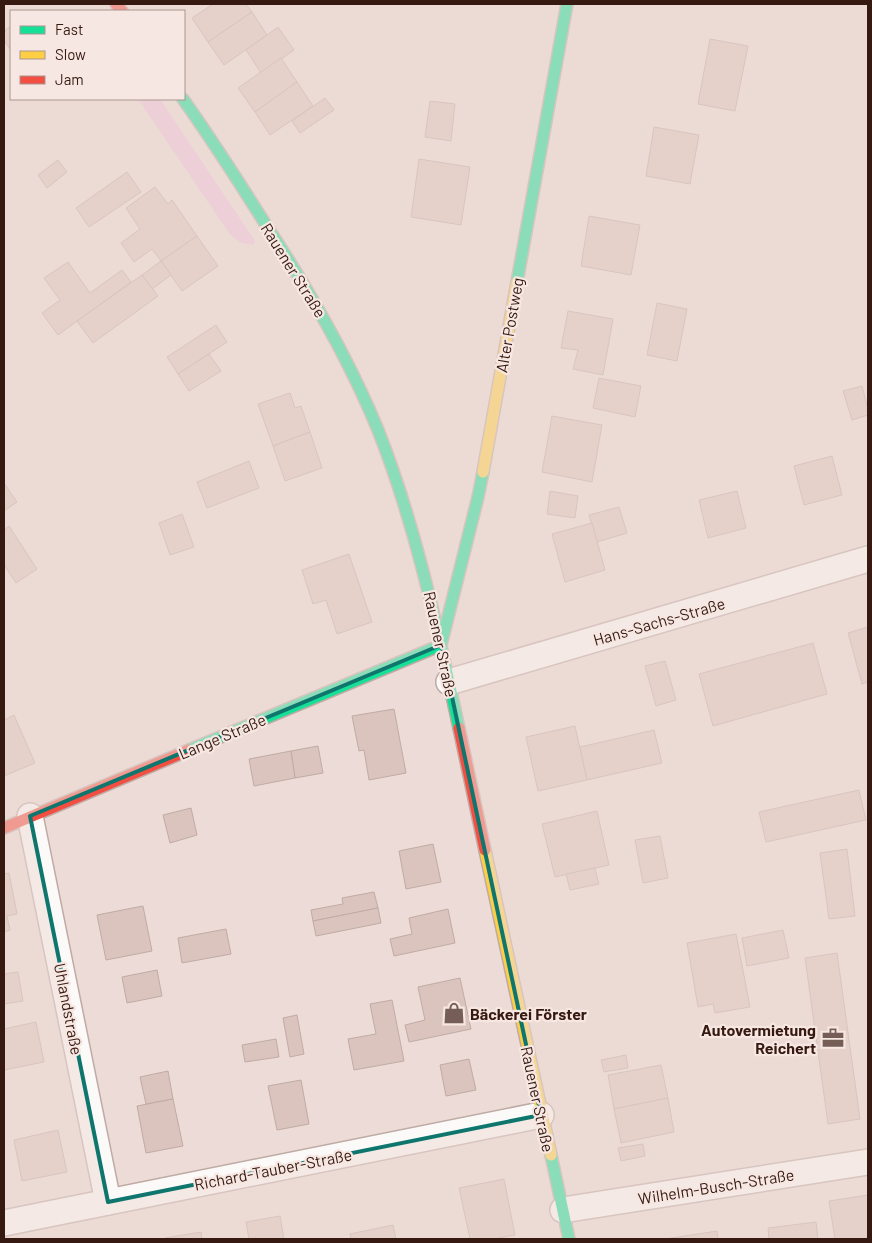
<svg xmlns="http://www.w3.org/2000/svg" width="872" height="1243" viewBox="0 0 872 1243" font-family="Barlow,sans-serif">
	<rect width="100%" height="100%" fill="#ecdbd6"/>
	<path fill="#eec2d9" d="M138,99h22l95,142 -2,4 -14,-3 -10,-9z"/>
	<g fill="#dbc4bd" stroke="#c1aba5">
		<path d="M213,4h33l6,8 -44,30 -16,-24z"/>
		<path d="M252,12l15,23 -43,30 -16,-23z"/>
		<path d="M11,26v25l-7,-11v-9z"/>
		<path d="M278,27l16,23 -33,23 -15,-23z"/>
		<path d="M710,39l38,7 -13,65 -37,-7z"/>
		<path d="M281,58l16,24 -42,30 -17,-24z"/>
		<path d="M297,82l16,24 -43,29 -15,-23z"/>
		<path d="M325,98l9,12 -34,23 -8,-12z"/>
		<path d="M430,101l25,3 -4,37 -26,-4z"/>
		<path d="M654,127l45,8 -9,49 -44,-8z"/>
		<path d="M419,159l51,8 -9,58 -50,-8z"/>
		<path d="M58,160l9,12 -20,16 -9,-13z"/>
		<path d="M127,172l14,20 -52,35 -13,-19z"/>
		<path d="M155,187l13,17 4,-4 25,36 -36,25 -9,-12 -18,13 -13,-19 19,-14 -14,-21z"/>
		<path d="M589,216l51,9 -9,50 -50,-9z"/>
		<path d="M197,236l21,30 -36,25 -21,-30z"/>
		<path d="M161,261l10,14 -19,14 -10,-14z"/>
		<path d="M68,262l22,31 32,-23 9,12 -73,53 -16,-22 18,-13 -16,-22z"/>
		<path d="M142,275l16,21 -65,47 -16,-22z"/>
		<path d="M657,303l30,6 -10,52 -30,-6z"/>
		<path d="M568,311l45,8 -10,56 -30,-6 5,-19 -17,-2z"/>
		<path d="M216,325l11,17 -49,32 -11,-17z"/>
		<path d="M209,354l12,17 -32,20 -11,-17z"/>
		<path d="M599,378l42,8 -6,31 -42,-9z"/>
		<path d="M862,386l6,23v6l-16,5 -9,-29z"/>
		<path d="M290,393l5,15 6,-2 9,26 -37,14 -15,-42z"/>
		<path d="M552,416l50,9 -10,57 -50,-10z"/>
		<path d="M310,432l12,36 -37,13 -12,-35z"/>
		<path d="M832,456l10,39 -38,10 -10,-39z"/>
		<path d="M249,461l10,27 -52,20 -10,-26z"/>
		<path d="M4,483l13,19 -13,9z"/>
		<path d="M550,491l28,5 -3,22 -28,-4z"/>
		<path d="M737,491l9,37 -38,10 -9,-38z"/>
		<path d="M619,507l8,26 -30,9 -8,-27z"/>
		<path d="M182,514l12,33 -24,8 -11,-32z"/>
		<path d="M592,523l13,47 -40,12 -13,-48z"/>
		<path d="M9,526l28,43 -21,14 -12,-18v-35z"/>
		<path d="M349,554l23,68 -35,12 -11,-34 -13,4 -11,-34z"/>
		<path d="M868,627v55l-6,2 -14,-51z"/>
		<path d="M813,643l14,51 -114,32 -14,-52z"/>
		<path d="M665,661l11,39 -20,6 -11,-40z"/>
		<path d="M394,709l12,64 -37,7 -5,-30 -5,1 -7,-35z"/>
		<path d="M14,715l21,48 -31,13v-56z"/>
		<path d="M575,726l12,54 -49,11 -12,-54z"/>
		<path d="M654,730l8,33 -75,17 -7,-33z"/>
		<path d="M318,746l5,27 -28,5 -4,-27z"/>
		<path d="M291,751l4,27 -41,8 -5,-27z"/>
		<path d="M859,790l7,30 -100,22 -7,-30z"/>
		<path d="M191,808l6,27 -27,8 -7,-28z"/>
		<path d="M597,811l12,54 -54,12 -13,-53z"/>
		<path d="M660,836l8,42 -25,5 -8,-43z"/>
		<path d="M433,844l8,38 -35,7 -7,-38z"/>
		<path d="M847,849l8,67 -26,3 -9,-66z"/>
		<path d="M595,868l4,16 -29,6 -4,-16z"/>
		<path d="M9,873l8,41 -10,2 3,14 -6,2v-58z"/>
		<path d="M374,892l4,16 -65,13 -2,-11 32,-6 -1,-6z"/>
		<path d="M143,906l9,45 -46,9 -9,-45z"/>
		<path d="M378,908l3,15 -65,13 -3,-15z"/>
		<path d="M448,909l7,34 -61,13 -4,-17 22,-5 -3,-16z"/>
		<path d="M226,929l5,25 -49,9 -4,-25z"/>
		<path d="M783,930l6,28 -42,8 -5,-28z"/>
		<path d="M736,934l14,73 -35,6 -2,-9 -15,3 -11,-64z"/>
		<path d="M837,953l23,166 -32,5 -23,-166z"/>
		<path d="M157,970l5,26 -35,7 -5,-26z"/>
		<path d="M18,972l5,29 -19,3v-30z"/>
		<path d="M460,978l11,51 -62,13 -4,-17 20,-5 -7,-33z"/>
		<path d="M392,1000l12,61 -50,9 -6,-31 28,-5 -6,-30z"/>
		<path d="M297,1015l7,39 -14,3 -7,-39z"/>
		<path d="M36,1022l8,40 -40,8v-41z"/>
		<path d="M276,1039l3,18 -34,5 -3,-17z"/>
		<path d="M626,1055l2,13 -24,4 -3,-12z"/>
		<path d="M469,1059l7,31 -30,6 -6,-31z"/>
		<path d="M661,1065l7,33 -54,11 -6,-34z"/>
		<path d="M168,1071l5,28 -27,5 -6,-27z"/>
		<path d="M301,1080l8,44 -32,6 -9,-44z"/>
		<path d="M668,1098l6,34 -53,11 -7,-34z"/>
		<path d="M173,1099l10,47 -37,7 -9,-47z"/>
		<path d="M58,1130l9,42 -45,9 -8,-41z"/>
		<path d="M643,1144l2,12 -24,5 -3,-13z"/>
		<path d="M504,1179l11,56 -22,4h-23l-11,-51z"/>
		<path d="M868,1195v44h-33l-6,-38z"/>
		<path d="M280,1216l4,23h-35l-3,-17z"/>
		<path d="M816,1222l2,17h-49l-1,-11z"/>
		<path d="M393,1225l3,14h-45l-1,-5z"/>
		<path d="M717,1231l1,8h-53z"/>
		<path d="M201,1232l1,7h-37v-1z"/>
	</g>
	<g fill="none" stroke-linecap="round" stroke-linejoin="round">
		<g stroke="#bfaaa4" stroke-width="28">
			<g id="street">
				<path d="M449,682l419,-123"/>
				<path d="M30,816l78,386"/>
				<path d="M563,1210l305,-48"/>
				<path d="M4,1223l537,-108"/>
			</g>
		</g>
		<g stroke="#bfaaa4" stroke-width="14">
			<g id="fast">
				<path d="M183,99c29,41 56,83 83,126 43,65 82,132 112,205 38,96 59,197 81,298"/>
				<path d="M517,282l50,-278"/>
				<path d="M189,750l252,-105 37,-148 5,-25"/>
				<path d="M551,1155l18,84"/>
			</g>
		</g>
		<g stroke="#bfaaa4" stroke-width="14">
			<g id="slow">
				<path d="M483,472l34,-190"/>
				<path d="M485,850l66,305"/>
			</g>
		</g>
		<g stroke="#bfaaa4" stroke-width="14">
			<g id="jam">
				<path d="M116,4l6,7"/>
				<path d="M459,728l26,122"/>
				<path d="M4,828l185,-78"/>
			</g>
		</g>
		<use href="#street" stroke="#fcfaf9" stroke-width="25"/>
		<use href="#fast" stroke="#16e098" stroke-width="11"/>
		<use href="#slow" stroke="#ffcf43" stroke-width="11"/>
		<use href="#jam" stroke="#f24e42" stroke-width="11"/>
	</g>
	<path d="M0 0H872V1243H0ZM441,645l100,470 -433,87 -78,-386z" fill="#ecdbd6" fill-opacity=".55" fill-rule="evenodd"/>
	<path fill="none" stroke="#0f766e" stroke-width="4" stroke-linejoin="round" d="M441,645l100,470 -433,87 -78,-386z"/>
	<defs>
		<g id="shop-bare" transform="scale(1.725)"><path d="M-5-2.5h2.3a2.7 3.5 0 0 1 5.4 0H5L5.5 6h-11ZM-1.5-2.5h3a1.5 2.3 0 0 0-3 0Z" fill="#765e56" stroke="#f7e7e2" stroke-width="2.5" paint-order="stroke"/></g>
		<g id="office-bare" transform="scale(1.725)"><path d="M-6-3h4V-5.5h4V-3h4V5H-6ZM-1-4.5V-3h2v-1.5ZM-6 0V1H6V0Z" fill="#765e56" stroke="#f7e7e2" stroke-width="2.5" paint-order="stroke"/></g>
	</defs>
	<g fill-rule="evenodd">
		<use href="#shop-bare" x="454" y="1013"/>
		<use href="#office-bare" x="833" y="1038"/>
	</g>
	<g text-anchor="middle" dominant-baseline="central" stroke-width="4.5" stroke-linejoin="round" paint-order="stroke">
		<g font-size="16" fill="#361a11" stroke="#f7e7e2">
			<text transform="translate(294 270) rotate(58)">Rauener Straße</text>
			<text transform="translate(509 325) rotate(-80)">Alter Postweg</text>
			<text transform="translate(659 621) rotate(-16)">Hans-Sachs-Straße</text>
			<text transform="translate(441 644) rotate(78)">Rauener Straße</text>
			<text transform="translate(222 736) rotate(-23)">Lange Straße</text>
			<text transform="translate(69 1009) rotate(79)">Uhlandstraße</text>
			<text transform="translate(538 1099) rotate(78)">Rauener Straße</text>
			<text transform="translate(273 1169) rotate(-11)">Richard-Tauber-Straße</text>
			<text transform="translate(716 1186) rotate(-9)">Wilhelm-Busch-Straße</text>
		</g>
		<g font-size="16" font-weight="bold" fill="#361a11" stroke="#f7e7e2" text-anchor="start">
			<text x="470" y="1013">Bäckerei Förster</text>
			<text x="816" y="1029" text-anchor="end">Autovermietung<tspan x="816" dy="18">Reichert</tspan></text>
		</g>
	</g>
	<rect width="872" height="1243" fill="none" stroke="#361a11" stroke-width="10"/>
	<rect x="10" y="10" width="175" height="90" fill="#f7e7e2" stroke="#aa958e"/>
	<rect x="20" y="26" width="25" height="8" fill="#16e098" stroke="#aa958e"/>
	<text x="55" y="35" font-size="15" fill="#361a11">Fast</text>
	<rect x="20" y="51" width="25" height="8" fill="#ffcf43" stroke="#aa958e"/>
	<text x="55" y="60" font-size="15" fill="#361a11">Slow</text>
	<rect x="20" y="76" width="25" height="8" fill="#f24e42" stroke="#aa958e"/>
	<text x="55" y="85" font-size="15" fill="#361a11">Jam</text>
</svg>
